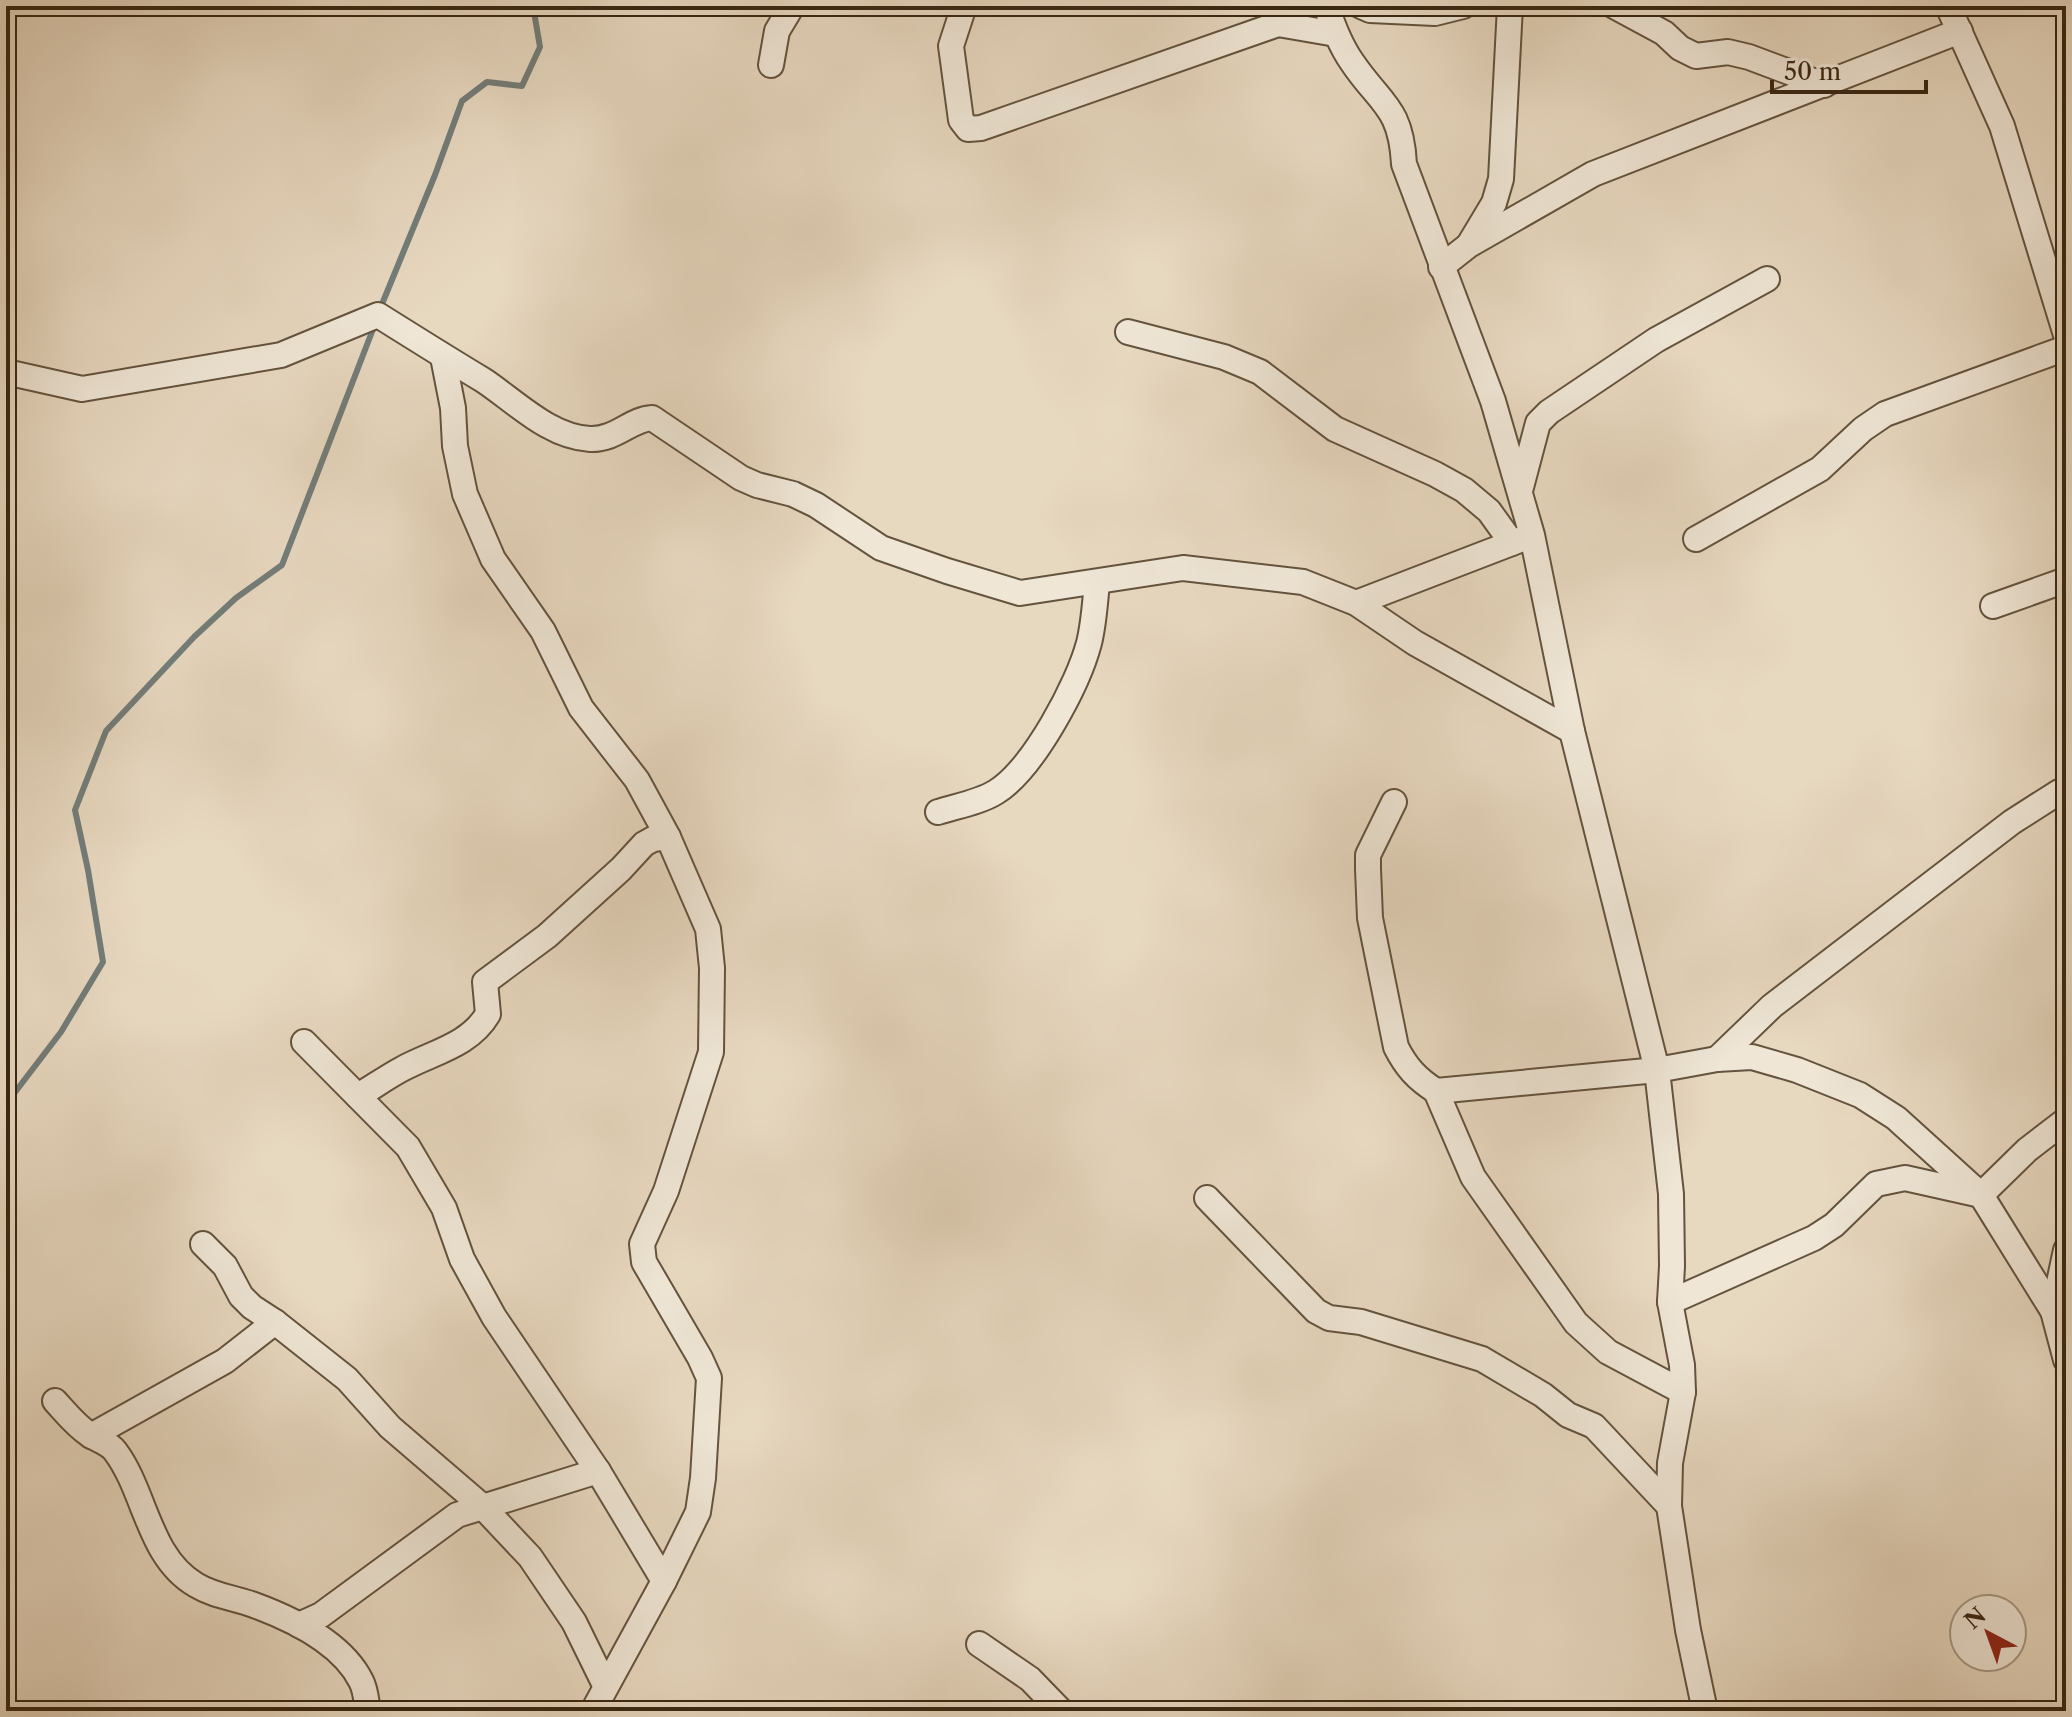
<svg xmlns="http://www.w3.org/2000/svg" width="2072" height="1717" viewBox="0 0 2072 1717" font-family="'Libre Caslon Text',serif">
	<rect width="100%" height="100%" fill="#e7d8c0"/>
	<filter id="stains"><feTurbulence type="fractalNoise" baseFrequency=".0025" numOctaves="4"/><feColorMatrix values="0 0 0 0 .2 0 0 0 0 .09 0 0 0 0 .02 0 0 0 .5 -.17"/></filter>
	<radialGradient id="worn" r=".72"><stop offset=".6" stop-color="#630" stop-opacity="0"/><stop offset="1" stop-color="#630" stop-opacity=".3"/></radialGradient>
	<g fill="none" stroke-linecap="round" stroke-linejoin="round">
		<g stroke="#737d79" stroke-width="6">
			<path d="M380,309l55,-134 27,-74 25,-19 35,4 18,-39 -7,-41"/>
			<path d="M6,1104l55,-72 42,-70 -15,-92 -13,-60 31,-79 88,-94 42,-39 46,-33 93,-241"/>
		</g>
		<g stroke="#64533e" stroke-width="28">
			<g id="minor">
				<path d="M964,6l-13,40 10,74 7,9 13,-1 297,-104 20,-18"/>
				<path d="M1326,6c7,19 14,39 26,56 28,42 49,44 52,102l89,237 39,134 40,196 85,339 14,124 1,72 -2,36 12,63 1,27 -13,71 -1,43 19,124 17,81"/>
				<path d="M1361,6l9,4 65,3 28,-7"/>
				<path d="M1614,6l50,27 16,15 16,8 32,-4 21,5 75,28"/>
				<path d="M1948,6l54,120 64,209"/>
				<path d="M1278,24l58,10"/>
				<path d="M771,65l6,-34 15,-25"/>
				<path d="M1470,243l24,-40 7,-24 9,-173"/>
				<path d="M1441,267l28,-22 124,-71 367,-143"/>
				<path d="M1128,332l96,25 36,15 75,57 100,45 29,16 25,21 23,32"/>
				<path d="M443,357l10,51 2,38 10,48 28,65 50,72 38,77 56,72 31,57 40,92 4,39 -1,84 -45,139 -24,53 2,18 56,96 9,20 -6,100 -5,34 -34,69 -71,130"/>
				<path d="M6,372l76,17 199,-34 97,-40c35,22 70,44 105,65 32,21 66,57 107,59 26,1 41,-20 62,-21l89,60 16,7 36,9 23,11 65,43 66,23 73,22 163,-25 120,14 53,21 59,40 157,88"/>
				<path d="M1520,491l18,-68 11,-11 107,-72 111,-61"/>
				<path d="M1696,539l124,-70 43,-40 22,-15 181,-66"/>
				<path d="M1356,603l169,-65"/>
				<path d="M1993,606l73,-26"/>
				<path d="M1394,802l-26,53v14l2,49 26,129c10,20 21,32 40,44l221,-21 60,-11 35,-2 45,13 63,25 36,23 85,77 72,116 13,49"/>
				<path d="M938,812c19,-6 42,-10 58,-20 37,-23 82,-107 93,-149 5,-20 6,-41 8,-61"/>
				<path d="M304,1042l104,105 36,61 18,51 32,58 104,154 66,110"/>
				<path d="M1717,1059l55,-53 240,-184 47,-30h7"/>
				<path d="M1436,1091l37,86 103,146 32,29 75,40"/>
				<path d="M358,1096c15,-9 29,-19 44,-27 31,-17 67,-23 86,-55l-3,-32 62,-46 74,-67 23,-25 9,-5 15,-2"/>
				<path d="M1207,1198l109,113 13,7 32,4 121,37 61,36 25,20 26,11 75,80"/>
				<path d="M203,1244l22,22 16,30 11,11 23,15 72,57 43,48 92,79 48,51 44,65 31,63"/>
				<path d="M1670,1302l144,-64 20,-13 42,-41 29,-6 76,17 46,-45 39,-30"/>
				<path d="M2053,1311l13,-61"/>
				<path d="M55,1401c11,12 21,25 35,34 8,5 19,8 25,16 31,41 33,106 81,134 18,11 39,13 58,20 38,14 88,38 107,76 5,9 5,20 7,30"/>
				<path d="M91,1436l134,-75 50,-39"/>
				<path d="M299,1625l22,-10 136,-100 141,-44"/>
				<path d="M979,1644l51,35 31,32"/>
			</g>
		</g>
		<use href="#minor" stroke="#efe6d6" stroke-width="24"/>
	</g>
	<rect width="2072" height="1717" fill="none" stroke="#e7d8c0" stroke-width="32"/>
	<rect x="8" y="8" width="2056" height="1701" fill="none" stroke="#382713" stroke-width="4"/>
	<rect x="16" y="16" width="2040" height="1685" fill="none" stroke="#382713" stroke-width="2"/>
	<g transform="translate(1988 1633) rotate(319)"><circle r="38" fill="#efe6d6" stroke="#a69a88" stroke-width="2"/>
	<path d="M0-6L14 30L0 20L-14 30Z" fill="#8f2418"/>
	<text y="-12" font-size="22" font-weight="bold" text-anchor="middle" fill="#382713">N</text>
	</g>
	<path d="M1772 80v12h154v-12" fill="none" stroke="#382713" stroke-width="4"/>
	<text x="1784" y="80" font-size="24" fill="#382713" stroke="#efe6d6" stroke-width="6" paint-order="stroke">50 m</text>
	<rect width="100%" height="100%" filter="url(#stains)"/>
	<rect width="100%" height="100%" fill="url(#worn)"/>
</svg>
